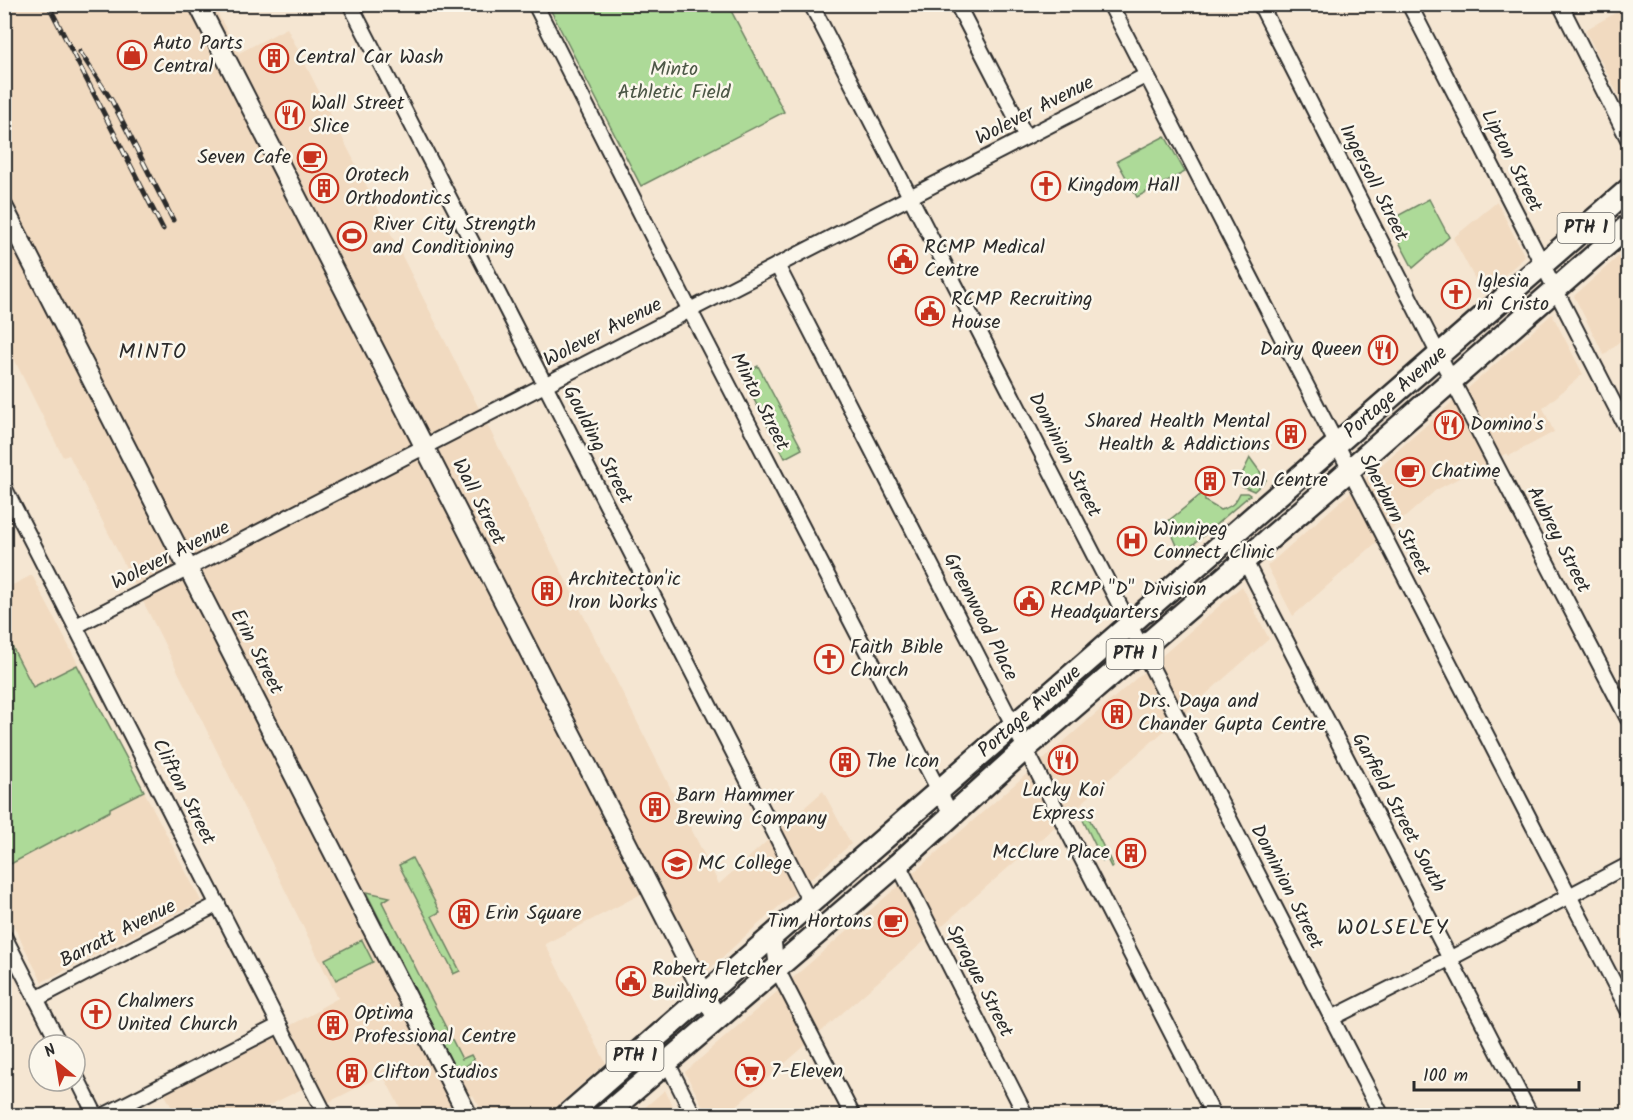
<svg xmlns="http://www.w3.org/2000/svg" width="1633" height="1120" viewBox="0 0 1633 1120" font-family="Kalam,sans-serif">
	<rect width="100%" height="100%" fill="#f5e6d2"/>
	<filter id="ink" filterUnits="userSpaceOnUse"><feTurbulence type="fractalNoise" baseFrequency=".0167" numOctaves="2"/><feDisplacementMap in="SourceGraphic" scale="12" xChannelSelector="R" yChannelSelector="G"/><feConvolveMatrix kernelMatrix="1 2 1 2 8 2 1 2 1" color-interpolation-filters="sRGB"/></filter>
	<g filter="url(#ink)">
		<g fill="#f1dac0">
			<path d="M5,5h208l26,48 48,-25 432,856 104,-93 28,53 -98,85 -64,59 -46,-95 -98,51 61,119 -59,52h-63l-11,-20 -19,20h-50l-21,-40 -68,34 -11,-21 -54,27h-74l-13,-24 157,-81v-2l18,-10 -178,-363 -91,-180 -6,2 -58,-116z"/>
			<path d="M1628,6v108l-43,-84z"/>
			<path d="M1497,202l28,55 -42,37 -30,-56z"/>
			<path d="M1628,248v86l-24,21 -30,-59z"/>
			<path d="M1552,314l31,60 -40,34 11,24 -45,24 -2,-3 -71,37 -143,126 -26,-50z"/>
			<path d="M32,575l169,326 -159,81 -37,-73v-320z"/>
			<path d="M1242,586l27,53 -543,476h-19l-22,-43z"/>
			<path d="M665,1090l12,25h-41z"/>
		</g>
		<g fill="#adda98" stroke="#6c8262" stroke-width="1.5">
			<path d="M548,5h180l56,107 -143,74z"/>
			<path d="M1165,136l20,36 -48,25 -20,-36z"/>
			<path d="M1429,199l20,38 -36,31 -25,-47z"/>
			<path d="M758,366l44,83 -17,9 -44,-83z"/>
			<path d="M1250,458l16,22 -12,11 -12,-5 -2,-8z"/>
			<path d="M1204,492l1,9 15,9c11,-3 15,-6 20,-17h7l3,2 -69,60 -14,-33z"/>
			<path d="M4,631l29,56 44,-22 67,126 -34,17v3l-105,56z"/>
			<path d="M1088,806l2,5 -2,1v4l25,50 -2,1 -4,-8 -4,2 -23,-47z"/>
			<path d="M412,858l28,54 -8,4 28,55 -7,3v-3l-6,-12 -3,-1 -12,-29 -33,-64z"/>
			<path d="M367,892l23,5 -8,5 80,157 9,-4 3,5 -15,11 -4,-2 -88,-175z"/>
			<path d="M362,940l11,22 -37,18 -11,-21z"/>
		</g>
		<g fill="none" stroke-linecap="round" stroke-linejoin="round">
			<g stroke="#2b2b2b" stroke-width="18">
				<g id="minor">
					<path d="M350,4l460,898"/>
					<path d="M535,4l148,293 269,519"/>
					<path d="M811,4l571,1112"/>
					<path d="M957,4l69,133"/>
					<path d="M1110,4l518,1006"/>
					<path d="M1260,4l179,351 189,364"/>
					<path d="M1409,4l219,427"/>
					<path d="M1560,4l68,135"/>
					<path d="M777,265l437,851"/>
					<path d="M4,487l322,629"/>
					<path d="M1245,561l286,555"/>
					<path d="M76,626l1071,-551"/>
					<path d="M898,864l128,252"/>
					<path d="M773,935l4,34 76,147"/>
					<path d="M4,936l56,109"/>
					<path d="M36,999l182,-95"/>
					<path d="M1332,1018l119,-60 177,-93"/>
					<path d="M667,1062l27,54"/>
					<path d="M75,1074l21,42"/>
					<path d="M103,1116l177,-91"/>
				</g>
			</g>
			<g stroke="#2b2b2b" stroke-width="22">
				<g id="secondary">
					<path d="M198,4l519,1015"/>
					<path d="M4,208l464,908"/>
				</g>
			</g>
			<g stroke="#2b2b2b" stroke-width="26">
				<g id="trunk">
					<path d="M566,1116l1062,-926"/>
					<path d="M604,1116l294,-252 128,-116 312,-268 290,-254"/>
				</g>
			</g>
			<use href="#minor" stroke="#fbf7ec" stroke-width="14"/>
			<use href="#secondary" stroke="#fbf7ec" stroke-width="18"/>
			<use href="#trunk" stroke="#fbf7ec" stroke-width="21"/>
			<g stroke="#2b2b2b" stroke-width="5">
				<g id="rail">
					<path d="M48,4l115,225"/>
					<path d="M80,52l32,49 61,119"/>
				</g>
			</g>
			<use href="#rail" stroke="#fbf7ec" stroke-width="3" stroke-dasharray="9" stroke-linecap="butt"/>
		</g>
	</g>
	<defs>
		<g id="shop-ring" transform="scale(1.5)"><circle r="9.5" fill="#fbf7ec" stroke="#c8321e" stroke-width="1.5"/><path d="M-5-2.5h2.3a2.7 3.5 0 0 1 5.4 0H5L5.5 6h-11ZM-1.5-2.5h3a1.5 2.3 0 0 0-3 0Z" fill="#c8321e"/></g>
		<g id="building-ring" transform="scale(1.5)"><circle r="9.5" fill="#fbf7ec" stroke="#c8321e" stroke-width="1.5"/><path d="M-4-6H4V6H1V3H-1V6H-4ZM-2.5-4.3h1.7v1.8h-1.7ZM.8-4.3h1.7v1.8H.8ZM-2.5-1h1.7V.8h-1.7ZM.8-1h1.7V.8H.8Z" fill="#c8321e"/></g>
		<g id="restaurant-ring" transform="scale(1.5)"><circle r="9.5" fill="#fbf7ec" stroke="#c8321e" stroke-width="1.5"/><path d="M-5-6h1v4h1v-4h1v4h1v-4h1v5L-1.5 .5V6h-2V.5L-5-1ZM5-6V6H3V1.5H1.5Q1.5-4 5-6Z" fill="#c8321e"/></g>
		<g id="cafe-ring" transform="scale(1.5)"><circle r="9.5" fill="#fbf7ec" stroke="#c8321e" stroke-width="1.5"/><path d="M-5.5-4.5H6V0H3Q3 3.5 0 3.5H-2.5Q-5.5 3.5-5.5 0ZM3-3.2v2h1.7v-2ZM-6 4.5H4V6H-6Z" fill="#c8321e"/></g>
		<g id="church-ring" transform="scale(1.5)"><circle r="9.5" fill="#fbf7ec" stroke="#c8321e" stroke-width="1.5"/><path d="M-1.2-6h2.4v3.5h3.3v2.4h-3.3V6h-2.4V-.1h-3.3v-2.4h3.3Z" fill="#c8321e"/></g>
		<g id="stadium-ring" transform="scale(1.5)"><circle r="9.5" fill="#fbf7ec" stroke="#c8321e" stroke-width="1.5"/><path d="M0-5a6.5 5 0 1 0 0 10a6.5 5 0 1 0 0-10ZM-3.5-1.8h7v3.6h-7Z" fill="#c8321e"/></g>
		<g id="civic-ring" transform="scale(1.5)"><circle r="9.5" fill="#fbf7ec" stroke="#c8321e" stroke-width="1.5"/><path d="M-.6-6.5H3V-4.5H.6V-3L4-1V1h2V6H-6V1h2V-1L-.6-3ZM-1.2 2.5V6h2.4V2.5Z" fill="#c8321e"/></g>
		<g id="hospital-ring" transform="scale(1.5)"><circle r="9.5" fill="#fbf7ec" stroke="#c8321e" stroke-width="1.5"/><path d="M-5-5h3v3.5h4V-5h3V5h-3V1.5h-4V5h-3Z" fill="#c8321e"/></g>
		<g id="university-ring" transform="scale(1.5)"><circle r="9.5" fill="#fbf7ec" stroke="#c8321e" stroke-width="1.5"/><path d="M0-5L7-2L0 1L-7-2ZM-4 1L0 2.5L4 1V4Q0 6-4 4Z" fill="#c8321e"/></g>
		<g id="supermarket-ring" transform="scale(1.5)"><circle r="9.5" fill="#fbf7ec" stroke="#c8321e" stroke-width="1.5"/><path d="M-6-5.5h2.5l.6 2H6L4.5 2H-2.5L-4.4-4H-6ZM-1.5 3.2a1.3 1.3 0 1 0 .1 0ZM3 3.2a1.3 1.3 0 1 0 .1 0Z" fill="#c8321e"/></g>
	</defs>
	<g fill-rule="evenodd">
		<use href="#shop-ring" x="132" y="55"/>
		<use href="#building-ring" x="274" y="58"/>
		<use href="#restaurant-ring" x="290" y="115"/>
		<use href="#cafe-ring" x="312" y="158"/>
		<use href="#church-ring" x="1046" y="186"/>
		<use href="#building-ring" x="324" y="188"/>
		<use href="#stadium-ring" x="352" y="236"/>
		<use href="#civic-ring" x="903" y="259"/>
		<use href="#church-ring" x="1456" y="294"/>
		<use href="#civic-ring" x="930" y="311"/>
		<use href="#restaurant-ring" x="1383" y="350"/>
		<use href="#restaurant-ring" x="1449" y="425"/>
		<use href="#building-ring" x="1291" y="434"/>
		<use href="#cafe-ring" x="1410" y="472"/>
		<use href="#building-ring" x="1210" y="481"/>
		<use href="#hospital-ring" x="1132" y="541"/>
		<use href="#building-ring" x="547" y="591"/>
		<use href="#civic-ring" x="1029" y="601"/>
		<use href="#church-ring" x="829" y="659"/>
		<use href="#building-ring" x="1117" y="714"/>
		<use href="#restaurant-ring" x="1063" y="760"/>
		<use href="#building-ring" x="845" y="762"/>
		<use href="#building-ring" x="655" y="807"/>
		<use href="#building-ring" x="1131" y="853"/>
		<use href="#university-ring" x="677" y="864"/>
		<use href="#building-ring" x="464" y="914"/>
		<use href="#cafe-ring" x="893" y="922"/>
		<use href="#civic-ring" x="631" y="981"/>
		<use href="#church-ring" x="96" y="1014"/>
		<use href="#building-ring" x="333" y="1025"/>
		<use href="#supermarket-ring" x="750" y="1072"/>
		<use href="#building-ring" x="352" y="1073"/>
	</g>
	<g text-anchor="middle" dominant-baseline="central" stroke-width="5" stroke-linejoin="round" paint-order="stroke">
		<g fill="#fbf7ec" stroke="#696865" stroke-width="1.5">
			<rect x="1557.5" y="213" width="57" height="30" rx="4.5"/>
			<rect x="1106.5" y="639" width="57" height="30" rx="4.5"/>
			<rect x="606.5" y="1041" width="57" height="30" rx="4.5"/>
		</g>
		<g font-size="18" font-weight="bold" fill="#2b2b2b">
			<text x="1586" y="228">PTH 1</text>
			<text x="1135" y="654">PTH 1</text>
			<text x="635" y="1056">PTH 1</text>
		</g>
		<g font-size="20" fill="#2b2b2b" stroke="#fbf7ec" text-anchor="start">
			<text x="153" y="44">Auto Parts<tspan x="153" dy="23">Central</tspan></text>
			<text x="295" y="58">Central Car Wash</text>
			<text x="311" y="104">Wall Street<tspan x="311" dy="23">Slice</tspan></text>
			<text x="291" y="158" text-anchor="end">Seven Cafe</text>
			<text x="345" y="176">Orotech<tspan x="345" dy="23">Orthodontics</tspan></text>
			<text x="1067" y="186">Kingdom Hall</text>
			<text x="373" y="225">River City Strength<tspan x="373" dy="23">and Conditioning</tspan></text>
			<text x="924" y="248">RCMP Medical<tspan x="924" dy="23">Centre</tspan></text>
			<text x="1477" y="282">Iglesia<tspan x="1477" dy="23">ni Cristo</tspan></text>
			<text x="951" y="300">RCMP Recruiting<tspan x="951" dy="23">House</tspan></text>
			<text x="1362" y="350" text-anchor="end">Dairy Queen</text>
			<text x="1270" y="422" text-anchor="end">Shared Health Mental<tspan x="1270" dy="23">Health &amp; Addictions</tspan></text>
			<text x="1470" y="425">Domino's</text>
			<text x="1431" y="472">Chatime</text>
			<text x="1231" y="481">Toal Centre</text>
			<text x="1153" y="530">Winnipeg<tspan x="1153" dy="23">Connect Clinic</tspan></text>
			<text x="568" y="580">Architecton'ic<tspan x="568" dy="23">Iron Works</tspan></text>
			<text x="1050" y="590">RCMP "D" Division<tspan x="1050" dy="23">Headquarters</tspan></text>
			<text x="850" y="648">Faith Bible<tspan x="850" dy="23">Church</tspan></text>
			<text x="1138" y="702">Drs. Daya and<tspan x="1138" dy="23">Chander Gupta Centre</tspan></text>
			<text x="866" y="762">The Icon</text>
			<text x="1063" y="791" text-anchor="middle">Lucky Koi<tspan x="1063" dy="23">Express</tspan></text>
			<text x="676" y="796">Barn Hammer<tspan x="676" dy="23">Brewing Company</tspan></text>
			<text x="1110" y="853" text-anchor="end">McClure Place</text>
			<text x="698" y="864">MC College</text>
			<text x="485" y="914">Erin Square</text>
			<text x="872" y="922" text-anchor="end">Tim Hortons</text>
			<text x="652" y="970">Robert Fletcher<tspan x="652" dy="23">Building</tspan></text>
			<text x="117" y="1002">Chalmers<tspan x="117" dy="23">United Church</tspan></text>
			<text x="354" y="1014">Optima<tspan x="354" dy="23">Professional Centre</tspan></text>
			<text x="771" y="1072">7-Eleven</text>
			<text x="373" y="1073">Clifton Studios</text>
		</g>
		<g font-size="20" fill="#4c5746" stroke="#fbf7ec">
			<text x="674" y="70">Minto<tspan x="674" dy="23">Athletic Field</tspan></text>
		</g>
		<g font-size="20" fill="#2b2b2b" stroke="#fbf7ec">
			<text transform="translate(1035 111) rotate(-27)">Wolever Avenue</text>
			<text transform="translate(1511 161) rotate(63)">Lipton Street</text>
			<text transform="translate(1373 183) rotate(63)">Ingersoll Street</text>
			<text transform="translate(603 333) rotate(-27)">Wolever Avenue</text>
			<text transform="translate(1396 393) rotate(-41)">Portage Avenue</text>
			<text transform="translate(759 402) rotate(63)">Minto Street</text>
			<text transform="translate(597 445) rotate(63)">Goulding Street</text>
			<text transform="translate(1064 455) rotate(63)">Dominion Street</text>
			<text transform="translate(478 502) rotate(63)">Wall Street</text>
			<text transform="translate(1394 515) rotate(63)">Sherburn Street</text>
			<text transform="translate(1558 540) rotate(63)">Aubrey Street</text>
			<text transform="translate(171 556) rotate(-27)">Wolever Avenue</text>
			<text transform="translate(980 617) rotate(63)">Greenwood Place</text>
			<text transform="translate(256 652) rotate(63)">Erin Street</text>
			<text transform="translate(1030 712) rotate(-41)">Portage Avenue</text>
			<text transform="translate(183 792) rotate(63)">Clifton Street</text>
			<text transform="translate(1398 813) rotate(62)">Garfield Street South</text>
			<text transform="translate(1286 887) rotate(63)">Dominion Street</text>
			<text transform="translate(118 934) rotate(-27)">Barratt Avenue</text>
			<text transform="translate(979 981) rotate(63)">Sprague Street</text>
		</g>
		<g font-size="21" letter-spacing="1.5" fill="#2b2b2b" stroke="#fbf7ec">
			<text x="153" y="352">MINTO</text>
			<text x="1393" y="928">WOLSELEY</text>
		</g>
	</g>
	<rect width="1633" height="1120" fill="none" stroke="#fbf7ec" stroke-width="24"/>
	<rect x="12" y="12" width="1609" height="1096" fill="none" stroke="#2b2b2b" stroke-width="2" filter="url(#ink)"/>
	<g transform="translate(57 1063) rotate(330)"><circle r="28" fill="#fbf7ec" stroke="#a8a59f" stroke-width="1.5"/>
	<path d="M0-4.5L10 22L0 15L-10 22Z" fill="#c8321e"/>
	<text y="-9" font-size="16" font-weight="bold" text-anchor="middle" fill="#2b2b2b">N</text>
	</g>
	<path d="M1414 1081v9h165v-9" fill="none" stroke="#2b2b2b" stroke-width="3"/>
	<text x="1423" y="1081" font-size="18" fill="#2b2b2b" stroke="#fbf7ec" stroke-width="4.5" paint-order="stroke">100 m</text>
</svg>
